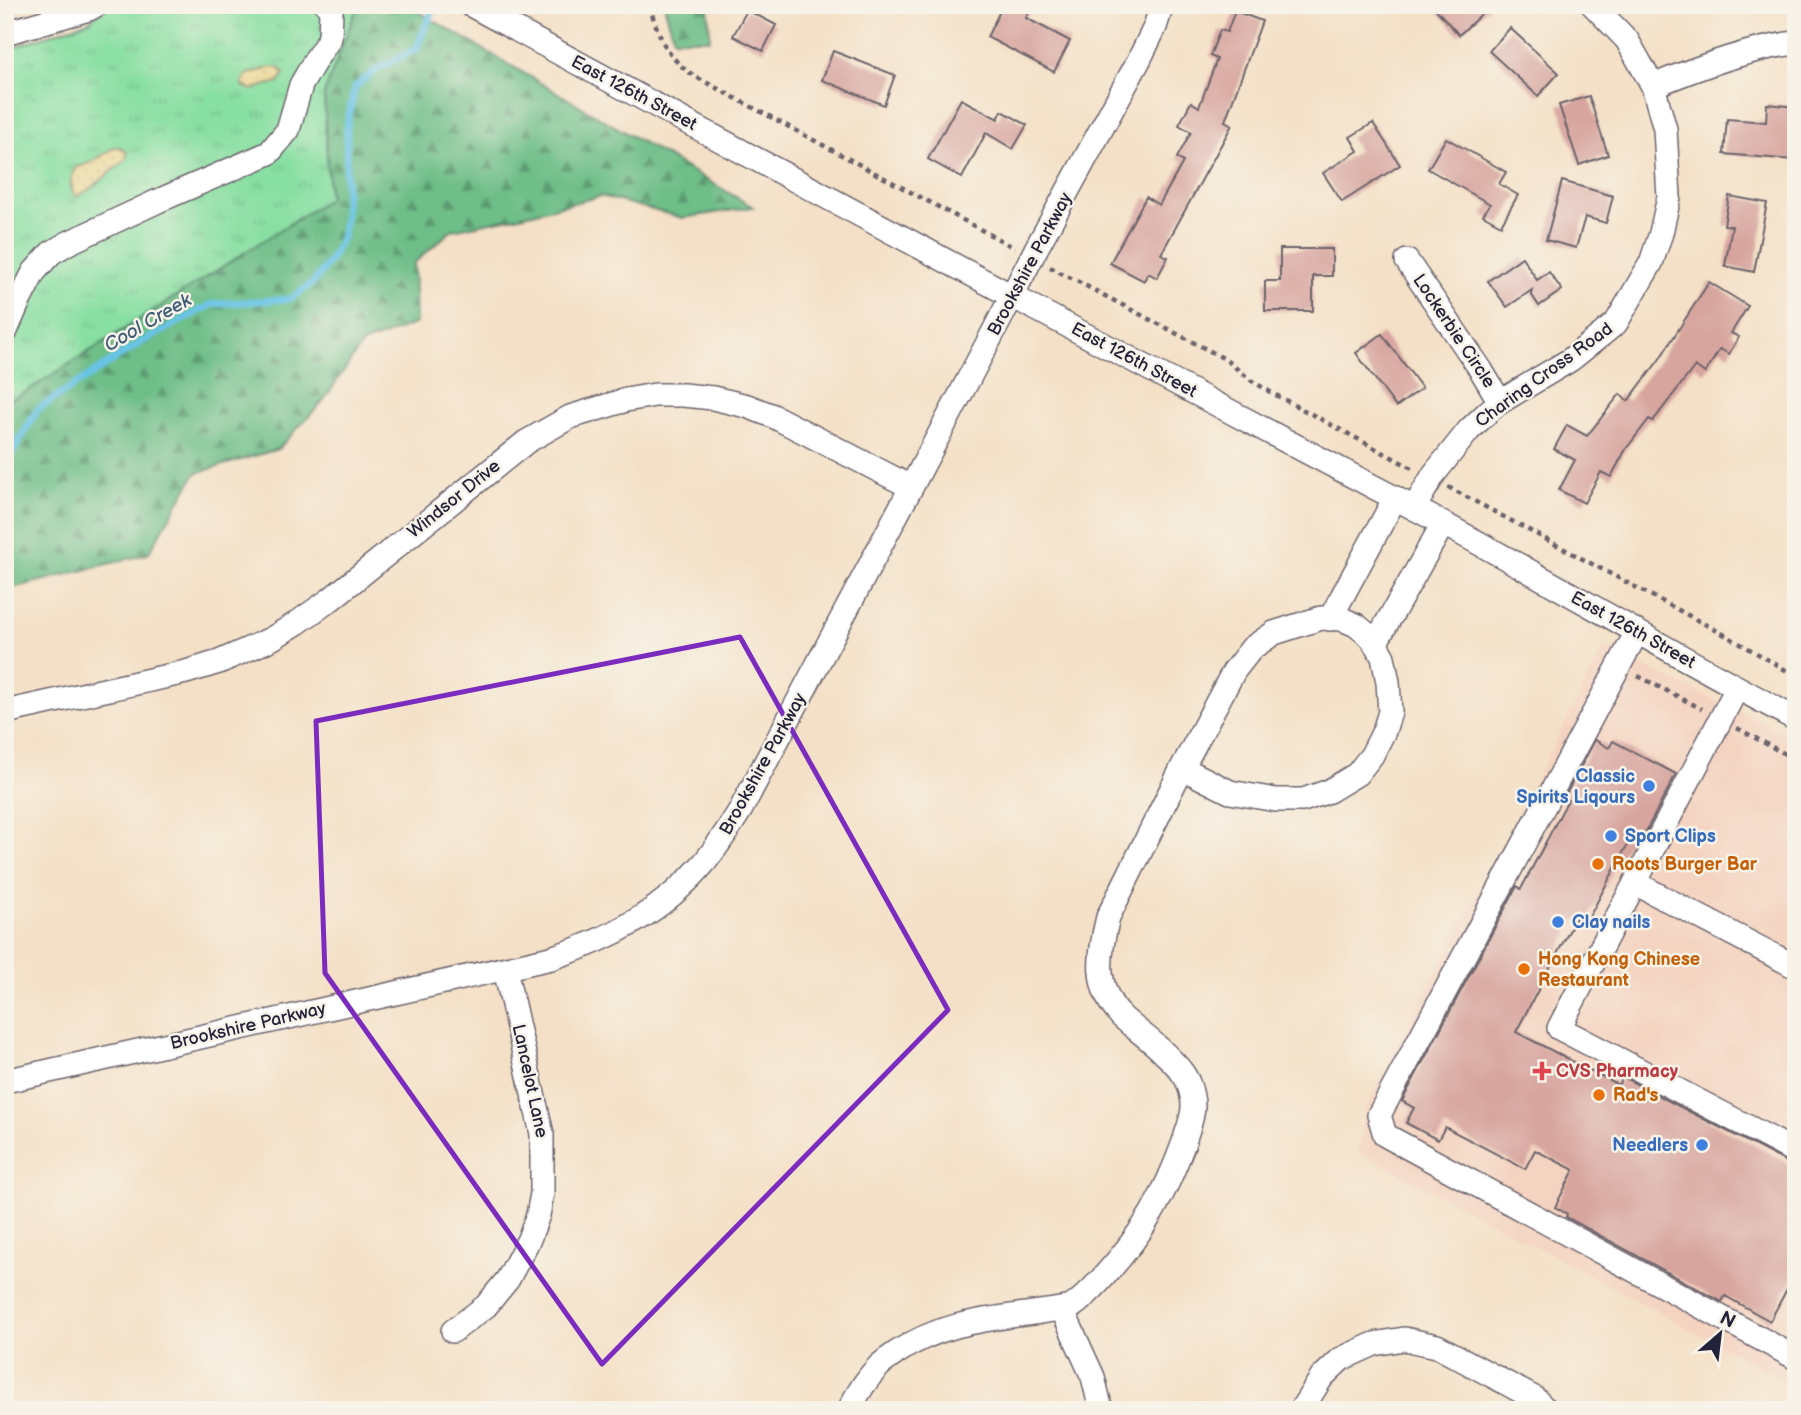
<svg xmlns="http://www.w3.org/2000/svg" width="1801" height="1415" viewBox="0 0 1801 1415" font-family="'Balsamiq Sans',sans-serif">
	<defs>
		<pattern id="grass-tufts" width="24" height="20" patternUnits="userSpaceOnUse" patternTransform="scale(1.75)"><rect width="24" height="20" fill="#88dfa2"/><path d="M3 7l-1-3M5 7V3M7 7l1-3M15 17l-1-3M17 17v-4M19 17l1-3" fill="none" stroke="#75bf8c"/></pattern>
		<pattern id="forest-firs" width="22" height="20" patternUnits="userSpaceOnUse" patternTransform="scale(1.75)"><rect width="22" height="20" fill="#6ebe88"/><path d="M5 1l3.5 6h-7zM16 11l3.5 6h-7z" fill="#5a9a70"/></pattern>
		<pattern id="sand-dots" width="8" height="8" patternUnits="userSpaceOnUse" patternTransform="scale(1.75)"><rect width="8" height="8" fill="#eeda9e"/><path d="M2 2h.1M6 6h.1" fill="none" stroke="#ccbb89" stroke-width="1.8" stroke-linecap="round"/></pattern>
	</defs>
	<rect width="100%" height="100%" fill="#f7f3e8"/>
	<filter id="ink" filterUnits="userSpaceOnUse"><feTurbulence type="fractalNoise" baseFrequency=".0143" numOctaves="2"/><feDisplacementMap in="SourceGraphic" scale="14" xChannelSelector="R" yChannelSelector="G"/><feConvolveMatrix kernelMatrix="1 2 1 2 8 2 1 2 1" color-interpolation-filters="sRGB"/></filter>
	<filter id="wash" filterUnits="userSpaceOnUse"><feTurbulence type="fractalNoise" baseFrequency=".00686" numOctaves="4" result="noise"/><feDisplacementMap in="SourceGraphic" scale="28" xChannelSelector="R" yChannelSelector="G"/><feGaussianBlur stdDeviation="1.57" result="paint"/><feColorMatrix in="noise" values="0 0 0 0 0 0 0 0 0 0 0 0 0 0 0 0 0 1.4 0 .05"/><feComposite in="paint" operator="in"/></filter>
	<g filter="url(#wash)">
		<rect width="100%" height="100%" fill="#f4e0c6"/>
		<path fill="#f4d3c0" d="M1604,648l159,75 33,18v645l-438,-235 8,-44z"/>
		<path fill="url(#grass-tufts)" stroke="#55806e" stroke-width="2" d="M109,5h249l-34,89 5,105 -305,194 -19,9v-352l84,-29z"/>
		<g fill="url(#forest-firs)" stroke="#487062" stroke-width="2">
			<path d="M358,5h49l346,202 -70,11 -82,-22 -81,20 -68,14 -38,33 2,60 -54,21 -39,57 -45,48 -82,24 -48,81 -143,36v-188l19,-9 305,-194 -5,-105z"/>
			<path d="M664,5h44l2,34h-36z"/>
		</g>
		<g fill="url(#sand-dots)" stroke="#887e6c" stroke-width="2">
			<path d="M272,67l7,1 5,5 -5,10 -9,1 -18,6 -9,-4 -1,-3 4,-8z"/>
			<path d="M116,147h4l7,5 -1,7 -3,3 -33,27 -14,8c-7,-9 -6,-20 0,-30 16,-2 25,-13 40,-20z"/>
		</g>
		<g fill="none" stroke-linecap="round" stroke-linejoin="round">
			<path stroke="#68c3e6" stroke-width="7" d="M5,465l33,-56 102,-66 72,-39 78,-5 23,-16 18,-24 11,-22 3,-21 2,-91 8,-38 24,-19 37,-19 19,-44"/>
		</g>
		<g id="blocks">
			<g fill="#d7a49e">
				<path d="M1003,5h30l-7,13 44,23 -16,31 -67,-35z"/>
				<path d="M1432,5h59l-32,30z"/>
				<path d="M747,10l29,15 -13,26 -30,-15z"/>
				<path d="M1235,11l27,10 -37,100 7,4 -71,129 7,3 -11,21 -9,-5 -4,8 -34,-18 36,-66 13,8 24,-43 -6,-4 14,-26 -12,-7 12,-23 8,5 18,-48 -7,-3 10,-26 7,2z"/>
				<path d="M1510,28l49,45 -21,23 -49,-45z"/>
				<path d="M833,51l62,24 -11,30 -62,-25z"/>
				<path d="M1589,96l19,59 -29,10 -20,-60z"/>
				<path d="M961,99l37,20 4,-8 25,14 -14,24 -27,-16 -24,45 -34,-19z"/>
				<path d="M1767,104l29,3 -1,53 -71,-6 3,-35 39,3z"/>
				<path d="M1373,123l27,42 -58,37 -19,-29 35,-22 -8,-14z"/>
				<path d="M1446,138l60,34 -7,12 19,11 -17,30 -18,-10 7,-11 -62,-35z"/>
				<path d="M1562,181l51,15 -7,27 -21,-6 -9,31 -30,-8z"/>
				<path d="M1729,196l38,7 -13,69 -29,-6 7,-40 -8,-1z"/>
				<path d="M1280,249h52v27h-19v35h-48v-30h15z"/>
				<path d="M1522,257l15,23 12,-8 13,18 -23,16 -8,-12 1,-4 -25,17 -19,-26z"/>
				<path d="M1709,282l39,24 -17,27 8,4 -10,17 -9,-5 -15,24 -10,-7 -42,55 -4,-2 -23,30 -15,28 -10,-5 -17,31 -25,-13 16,-30 -21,-11 13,-24 20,11 33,-42 8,7 31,-41z"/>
				<path d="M1382,334l40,54 -26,19 -40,-54z"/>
				<path d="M1595,740l14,8 4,-7 63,33 -34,65 -9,-5 -47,89 -10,-5 -60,114 102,53 5,-8 173,90v105l-26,49 -45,-25 -3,6 -156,-85 1,-3 -12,-7 19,-37 -39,-20 -10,19 -80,-42 -7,13 -32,-17 8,-15 -12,-7 115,-215 4,3 47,-89 -4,-2z"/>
			</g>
		</g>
	</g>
	<g filter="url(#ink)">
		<use href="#blocks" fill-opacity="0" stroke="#6c646c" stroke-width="2"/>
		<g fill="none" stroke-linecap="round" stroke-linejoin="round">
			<g stroke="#6c646c" stroke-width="26">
				<g id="minor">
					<path d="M471,5c312,170 626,337 941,502 129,68 254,144 384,212"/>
					<path d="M5,33l84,-24 7,-4"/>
					<path d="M1653,86c43,-18 96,-38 143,-43"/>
					<path d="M1407,261l74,109 19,32"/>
					<path d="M5,333l13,-30 16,-31 17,-19 17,-10 90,-42 111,-48 19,-23 13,-45 15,-26 14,-21 1,-27 -4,-6"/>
					<path d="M1414,508l20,-34 35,-44 20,-19 11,-9 70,-42 46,-37 35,-60 10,-30 8,-36 -4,-68 -12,-43 -26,-46 -34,-35"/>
					<path d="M1330,619l65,-121"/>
					<path d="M1637,632l-258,483 6,20 411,223"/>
					<path d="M1375,644l68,-120"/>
					<path d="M1737,688l-178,340 237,124"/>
					<path d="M5,712l181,-40 33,-10 52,-23 26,-16 34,-24 195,-157 44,-25 56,-17 29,-5h28l30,3 34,8 26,10 138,71"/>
					<path d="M1635,883l161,84"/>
					<path d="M5,1081l546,-123c60,-19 112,-47 153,-95 14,-17 25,-35 37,-54l254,-480 42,-82 102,-187 16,-33 7,-22"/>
					<path d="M1062,1309l31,68 8,33"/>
					<path d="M453,1331l33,-25 22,-27 21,-40 9,-24 4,-21v-60l-37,-165"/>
					<path d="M849,1410c8,-16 17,-31 30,-44 5,-5 12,-9 17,-13 54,-37 114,-34 175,-46 14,-9 24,-21 35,-33 38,-42 59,-79 78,-132 3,-11 9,-24 9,-36 0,-6 -2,-15 -4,-21 -5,-14 -16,-23 -26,-33 -13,-13 -28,-23 -41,-35 -29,-29 -23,-64 -14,-100l74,-149 52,-97 18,-23 22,-15 47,-15 21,1 14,6 16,13 11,19 5,25 2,30 -6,19 -12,24 -15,19 -28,17 -26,9h-27l-46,-8 -48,-24"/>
					<path d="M1301,1410l21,-33 19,-18 33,-15 30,-5 33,7 97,52 12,12"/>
				</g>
			</g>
			<g stroke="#6c646c" stroke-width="4.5" stroke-dasharray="5 5" stroke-linecap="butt">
				<path d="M649,5c11,33 16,52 47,72l319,171"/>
				<path d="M1050,267l175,92 27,22 20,12 140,75"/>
				<path d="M1448,487l279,149 69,40"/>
				<path d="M1638,676l64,33"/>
				<path d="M1737,728l59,32"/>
			</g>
			<use href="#minor" stroke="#fff" stroke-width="23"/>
		</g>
	</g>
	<path fill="none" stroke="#7b2cbf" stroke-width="5" stroke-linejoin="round" d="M740,637l208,373 -346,354 -277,-391 -9,-252z"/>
	<g fill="#3f7fe0" stroke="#f7f3e8" stroke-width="2.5">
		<circle cx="1649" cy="786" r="7"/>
		<circle cx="1611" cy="836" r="7"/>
		<circle cx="1558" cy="922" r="7"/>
		<circle cx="1702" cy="1145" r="7"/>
	</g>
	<g fill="#e8710a" stroke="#f7f3e8" stroke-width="2.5">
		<circle cx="1598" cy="864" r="7"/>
		<circle cx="1524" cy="969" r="7"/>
		<circle cx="1599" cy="1095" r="7"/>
	</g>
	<path fill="#e0444e" stroke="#f7f3e8" stroke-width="2.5" d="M1538.5 1060.5h7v7h7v7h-7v7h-7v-7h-7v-7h7z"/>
	<g text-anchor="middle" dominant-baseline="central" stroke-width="5" stroke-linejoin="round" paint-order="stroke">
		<g font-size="18" fill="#22223b" stroke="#f7f3e8">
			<text transform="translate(634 93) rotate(28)">East 126th Street</text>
			<text transform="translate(1030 264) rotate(-62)">Brookshire Parkway</text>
			<text transform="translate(1454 331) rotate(56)">Lockerbie Circle</text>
			<text transform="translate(1134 360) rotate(28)">East 126th Street</text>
			<text transform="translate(1544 375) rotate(-36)">Charing Cross Road</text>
			<text transform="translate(454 499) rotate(-39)">Windsor Drive</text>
			<text transform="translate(1633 630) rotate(29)">East 126th Street</text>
			<text transform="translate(763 764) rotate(-61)">Brookshire Parkway</text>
			<text transform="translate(248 1026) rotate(-13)">Brookshire Parkway</text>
			<text transform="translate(530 1081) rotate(78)">Lancelot Lane</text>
		</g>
		<g font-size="18" font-weight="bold" fill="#366cbe" stroke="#f7f3e8" text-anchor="end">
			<text x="1635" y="776">Classic<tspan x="1635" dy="21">Spirits Liqours</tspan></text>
			<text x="1625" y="836" text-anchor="start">Sport Clips</text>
			<text x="1572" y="922" text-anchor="start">Clay nails</text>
			<text x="1688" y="1145">Needlers</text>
		</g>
		<g font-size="18" font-weight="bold" fill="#c56008" stroke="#f7f3e8" text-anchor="start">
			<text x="1612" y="864">Roots Burger Bar</text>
			<text x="1538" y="959">Hong Kong Chinese<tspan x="1538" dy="21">Restaurant</tspan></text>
			<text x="1613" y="1095">Rad's</text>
		</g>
		<g font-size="18" font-weight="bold" fill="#be3a42" stroke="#f7f3e8" text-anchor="start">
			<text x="1556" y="1071">CVS Pharmacy</text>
		</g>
		<g font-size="19" font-style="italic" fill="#3a5a77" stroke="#f7f3e8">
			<text transform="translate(148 323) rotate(-30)">Cool Creek</text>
		</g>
	</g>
	<rect width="1801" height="1415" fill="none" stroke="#f7f3e8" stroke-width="28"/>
	<g transform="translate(1720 1334) rotate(28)" stroke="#f7f3e8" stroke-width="5" paint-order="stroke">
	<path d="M0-5L12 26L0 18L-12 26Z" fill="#22223b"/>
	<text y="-10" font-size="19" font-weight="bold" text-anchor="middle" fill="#22223b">N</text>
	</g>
</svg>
